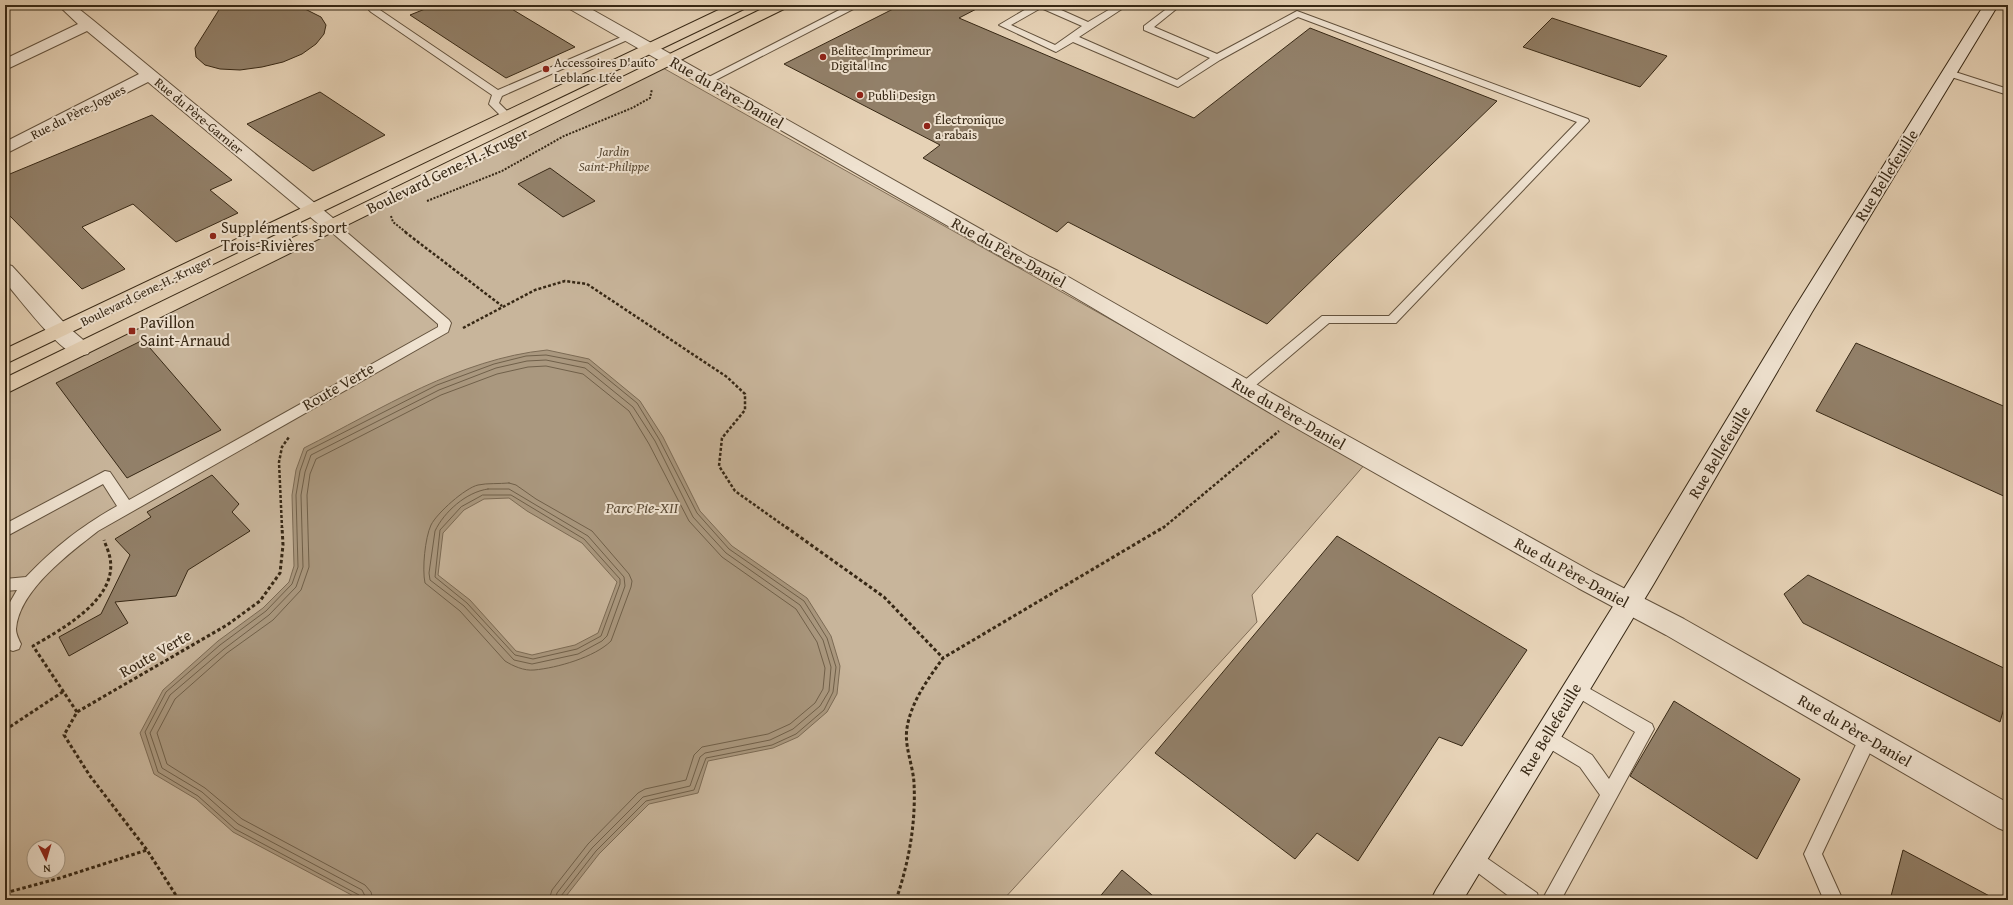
<svg xmlns="http://www.w3.org/2000/svg" width="2013" height="905" viewBox="0 0 2013 905" font-family="'Gentium Book Plus',serif">
	<rect width="100%" height="100%" fill="#e6d2b6"/>
	<filter id="stains"><feTurbulence type="fractalNoise" baseFrequency=".005" numOctaves="4"/><feColorMatrix values="0 0 0 0 .2 0 0 0 0 .09 0 0 0 0 .02 0 0 0 .5 -.17"/></filter>
	<radialGradient id="worn" r=".72"><stop offset=".6" stop-color="#630" stop-opacity="0"/><stop offset="1" stop-color="#630" stop-opacity=".3"/></radialGradient>
	<path fill="#c8b59b" stroke="#806e58" fill-rule="evenodd" d="M656,64l710,399 -114,132 5,27 -254,278h-998v-510zM34,847h24v24h-24z"/>
	<path fill="#aa987f" stroke="#7c6b55" fill-rule="evenodd" d="M547,350l42,9 51,42 23,36 37,74 32,35 75,52 24,38 9,30 -3,28 -10,18 -29,25 -25,11 -65,13 -10,32 -49,11 -50,50 -36,46h-202l-128,-68 -37,-33 -42,-25 -14,-41 23,-43 55,-49 45,-33 26,-26 5,-16 -2,-71 4,-25 8,-22c77,-39 155,-89 243,-98zM509,498l18,13 55,32 35,39 -19,51 -23,12 -43,10 -16,-4 -46,-51 -32,-25 5,-42 21,-23 20,-11z"/>
	<g fill="none" stroke-linecap="round" stroke-linejoin="round">
		<g stroke="#70604a" stroke-width="1">
			<path d="M509,483l7,2 20,14 56,32 37,43 3,7 -1,6 -20,54c-16,16 -54,27 -77,29 -10,1 -21,-4 -29,-9l-45,-50 -35,-28c-3,-14 0,-45 6,-58 6,-12 34,-37 47,-40 9,-2 21,-1 31,-2z"/>
			<path d="M488,489h21l79,47 36,41 1,9 -18,50 -5,5 -24,13 -46,10 -18,-4 -50,-54 -34,-26 -1,-7 6,-42c9,-19 31,-39 53,-42z"/>
			<path d="M483,495h28l73,44 36,40v5l-19,52 -24,13 -44,10 -18,-4 -48,-52 -32,-26 5,-47 21,-23z"/>
			<path d="M362,900l-3,-5 -124,-66 -37,-33 -40,-24 -13,-40 21,-40 54,-47 46,-34 26,-27 6,-17 -2,-72 4,-24 7,-20 130,-66 57,-21 32,-8 20,-1 42,8 49,40 22,36 38,74 32,36 75,52 23,37 9,29 -3,25 -9,18 -28,24 -24,11 -66,13 -12,32 -48,11 -50,50 -35,45 -1,4"/>
			<path d="M367,900l-5,-10 -124,-66 -36,-32 -40,-24 -12,-35 20,-38 54,-46 45,-34 27,-28 7,-20 -2,-72 4,-23 6,-17 128,-65 57,-22 31,-7 19,-1 39,8 48,39 22,34 38,76 33,36 74,52 23,35 8,27 -2,24 -9,15 -27,23 -23,11 -65,13 -5,4 -10,29 -47,11 -51,51 -35,45 -2,7"/>
			<path d="M373,900l-2,-8 -6,-7 -123,-66 -37,-31 -38,-24 -10,-31 18,-34 52,-46 46,-33 28,-30 8,-23 -2,-72 3,-21 6,-15 125,-64 56,-21 31,-7 18,-1 37,8 46,37 20,33 40,77 33,36 74,52 21,33 8,26 -2,21 -8,14 -25,21 -22,10 -66,13 -8,8 -8,25 -41,9 -7,4 -50,51 -36,46 -3,10"/>
		</g>
	</g>
	<g fill="#928069" stroke="#372815">
		<path d="M222,5h75l24,12 5,8 -2,9 -8,10 -14,10 -19,8 -21,5 -22,3 -20,-1 -15,-4 -9,-8 -1,-9z"/>
		<path d="M435,5h70l70,42 -69,31 -96,-63z"/>
		<path d="M901,5h83l-25,13 235,100 116,-90 187,73 -230,223 -199,-102 -11,10 -134,-74 17,-13 -156,-81z"/>
		<path d="M1552,18l115,38 -27,31 -117,-40z"/>
		<path d="M320,92l65,43 -72,36 -66,-47z"/>
		<path d="M152,115l80,65 -22,10 28,23 -62,29 -43,-38 -51,23 43,42 -43,20 -77,-78v-35z"/>
		<path d="M550,168l45,33 -32,16 -45,-33z"/>
		<path d="M143,340l78,90 -94,48 -71,-95z"/>
		<path d="M1856,343l152,65v90l-192,-87z"/>
		<path d="M212,475l27,29 -7,8 18,19 -62,39 -12,26 -61,6 13,21 -59,33 -10,-19 42,-23 29,-59 -15,-16 36,-22 -4,-5z"/>
		<path d="M1337,536l190,114 -65,96 -23,-9 -81,124 -41,-28 -22,26 -140,-106z"/>
		<path d="M1808,575l200,95v24l-8,28 -197,-99 -19,-29z"/>
		<path d="M1674,701l126,78 -43,80 -127,-83z"/>
		<path d="M1903,850l94,50h-107z"/>
		<path d="M1122,870l36,30h-61z"/>
	</g>
	<g fill="none" stroke-linecap="round" stroke-linejoin="round">
		<g stroke="#63523d" stroke-width="2">
			<g id="lane">
				<path d="M374,5h10l-4,5 118,80 128,-55h6l2,2 -132,59 -3,7 14,14 -5,3 -4,-1 -15,-15 3,-9 -121,-83 -2,-2z"/>
				<path d="M849,5h12l-151,78h-8l-1,-2z"/>
				<path d="M1033,5h17l38,17 29,-17h11l-49,32 98,43 33,-22 -66,-28v-4l25,-19 -2,-2 13,1 -26,21 63,27 80,-43 291,108 1,2 -193,202h-67l-80,68h-10l-2,-3 2,-3 83,-69h67l188,-194 -279,-105 -78,43 -42,27 -105,-45 -17,10 -57,-27zM1041,8l41,18 -27,19 -44,-20z"/>
				<path d="M1949,70l59,19v6l-63,-20 -1,-2z"/>
				<path d="M333,223l4,1 112,96 2,3 -3,9 -350,199c-28,22 -79,59 -82,98 0,5 3,11 5,15l-2,5 -6,2 -6,-2 -2,-5v-33l12,-21 -12,1v-12l21,-2c29,-30 54,-50 91,-71l-14,-22 -98,53v-13l100,-53 5,1 19,28 309,-173v-3l-109,-94 -2,-3z"/>
				<path d="M1576,681l76,43 2,5 -93,171h-19l58,-105 -20,-28 -40,-24 -3,-6 3,-6 6,-2 6,2 40,24 17,24 26,-47 -65,-39 -2,-5 2,-5z"/>
				<path d="M1868,730l6,2 3,6 -55,116 19,42 -1,4h-19l1,-4 -18,-42 58,-122z"/>
				<path d="M1472,849l6,3 59,41 2,7h-25l-48,-36 -3,-6 3,-6z"/>
			</g>
		</g>
		<g stroke="#63523d" stroke-width="2">
			<g id="street">
				<path d="M58,5h16l20,16 245,202 3,4 -3,4 -6,2 -6,-2 -179,-149 -143,72v-12l134,-68 -52,-43 -82,39v-11l73,-35z"/>
				<path d="M566,5h18l446,252 28,14 245,140 293,163 88,45 324,184v29l-10,-4 -332,-193 -88,-47 -291,-165 -243,-144 -28,-14 -448,-257z"/>
				<path d="M5,264l7,2 56,61 20,17 3,5 -3,5c-5,1 -10,3 -15,0 -23,-14 -50,-51 -68,-72z"/>
			</g>
		</g>
		<g stroke="#372815" stroke-width="2">
			<path id="secondary" d="M1984,5h14l-186,307 -159,273 -190,315h-32l5,-10 199,-319 157,-259z"/>
		</g>
		<g stroke="#372815" stroke-width="2">
			<g id="primary">
				<path d="M729,5h19l-2,3 -741,356v-15z"/>
				<path d="M770,5h18l-2,3 -781,386v-16z"/>
			</g>
		</g>
		<g stroke="#372815" stroke-width="2" stroke-dasharray="2 1.5" stroke-linecap="butt">
			<path d="M427,201l75,-30 62,-35 68,-28 18,-10 2,-9"/>
			<path d="M391,216l2,6 14,11"/>
		</g>
		<g stroke="#372815" stroke-width="2.5" stroke-dasharray="3 2" stroke-linecap="butt">
			<path d="M405,232l97,74"/>
			<path d="M463,328l72,-38 30,-9 22,3 140,93 18,17v16l-23,28 -3,28 16,25 52,37"/>
			<path d="M282,528l-3,-66 3,-15 7,-10"/>
			<path d="M1163,528l116,-97"/>
		</g>
		<g stroke="#372815" stroke-width="3" stroke-dasharray="3.5 2.5" stroke-linecap="butt">
			<path d="M786,527l98,70 59,61"/>
			<path d="M77,712l-44,-66c29,-17 85,-47 77,-88 -1,-6 -4,-12 -6,-18"/>
			<path d="M5,730l59,-39"/>
			<path d="M5,893l55,-15 87,-28"/>
			<path d="M179,900l-32,-50 -57,-74 -26,-41 13,-23 150,-87 33,-24 20,-28 3,-28 -1,-18"/>
			<path d="M896,900c13,-38 20,-77 18,-117 -1,-18 -10,-37 -7,-55 4,-26 21,-49 36,-70l221,-131"/>
		</g>
		<use href="#lane" fill="#efe2d0" fill-rule="evenodd"/>
		<use href="#street" fill="#efe2d0" fill-rule="evenodd"/>
		<use href="#secondary" fill="#efe2d0" fill-rule="evenodd"/>
		<use href="#primary" fill="#e6d2b6" fill-rule="evenodd"/>
	</g>
	<g fill="#8f2418" stroke="#efe2d0" stroke-width="1.5">
		<circle cx="823" cy="57" r="4"/>
		<circle cx="546" cy="69" r="4"/>
		<circle cx="860" cy="95" r="4"/>
		<circle cx="927" cy="126" r="4"/>
		<circle cx="213" cy="236" r="4"/>
		<rect x="128" y="327" width="8" height="8" rx="2"/>
	</g>
	<g text-anchor="middle" dominant-baseline="central" stroke-width="4" stroke-linejoin="round" paint-order="stroke">
		<g font-size="13" fill="#372815" stroke="#efe2d0" text-anchor="start">
			<text x="831" y="50">Belitec Imprimeur<tspan x="831" dy="15">Digital Inc</tspan></text>
			<text x="554" y="62">Accessoires D'auto<tspan x="554" dy="15">Leblanc Ltée</tspan></text>
			<text x="868" y="95">Publi Design</text>
			<text x="935" y="119">Électronique<tspan x="935" dy="15">a rabais</tspan></text>
		</g>
		<g font-size="13" fill="#372815" stroke="#efe2d0">
			<text transform="translate(78 112) rotate(-27)">Rue du Père-Jogues</text>
			<text transform="translate(199 116) rotate(40)">Rue du Père-Garnier</text>
			<text transform="translate(146 291) rotate(-26)">Boulevard Gene-H.-Kruger</text>
		</g>
		<g font-size="13" font-style="italic" fill="#5b4b36" stroke="#efe2d0">
			<text x="614" y="151">Jardin<tspan x="614" dy="15">Saint-Philippe</tspan></text>
		</g>
		<g font-size="16" fill="#372815" stroke="#efe2d0">
			<text transform="translate(727 92) rotate(30)">Rue du Père-Daniel</text>
			<text transform="translate(447 170) rotate(-26)">Boulevard Gene-H.-Kruger</text>
			<text transform="translate(1886 175) rotate(-58)">Rue Bellefeuille</text>
			<text transform="translate(1009 252) rotate(29)">Rue du Père-Daniel</text>
			<text transform="translate(338 386) rotate(-30)">Route Verte</text>
			<text transform="translate(1289 413) rotate(30)">Rue du Père-Daniel</text>
			<text transform="translate(1719 452) rotate(-59)">Rue Bellefeuille</text>
			<text transform="translate(1572 572) rotate(29)">Rue du Père-Daniel</text>
			<text transform="translate(155 653) rotate(-30)">Route Verte</text>
			<text transform="translate(1550 729) rotate(-59)">Rue Bellefeuille</text>
			<text transform="translate(1855 730) rotate(30)">Rue du Père-Daniel</text>
		</g>
		<g font-size="16" fill="#372815" stroke="#efe2d0" text-anchor="start">
			<text x="221" y="227">Suppléments sport<tspan x="221" dy="18">Trois-Rivières</tspan></text>
			<text x="140" y="322">Pavillon<tspan x="140" dy="18">Saint-Arnaud</tspan></text>
		</g>
		<g font-size="16" font-style="italic" fill="#5b4b36" stroke="#efe2d0">
			<text x="642" y="507">Parc Pie-XII</text>
		</g>
	</g>
	<rect width="2013" height="905" fill="none" stroke="#e6d2b6" stroke-width="20"/>
	<rect x="6" y="6" width="2001" height="893" fill="none" stroke="#372815" stroke-width="2"/>
	<rect x="10" y="10" width="1993" height="885" fill="none" stroke="#372815"/>
	<g transform="translate(46 859) rotate(175)"><circle r="19" fill="#efe2d0" stroke="#a59885"/>
	<path d="M0-3L7 15L0 10L-7 15Z" fill="#8f2418"/>
	<text y="-6" font-size="11" font-weight="bold" text-anchor="middle" fill="#372815">N</text>
	</g>
	<rect width="100%" height="100%" filter="url(#stains)"/>
	<rect width="100%" height="100%" fill="url(#worn)"/>
</svg>
